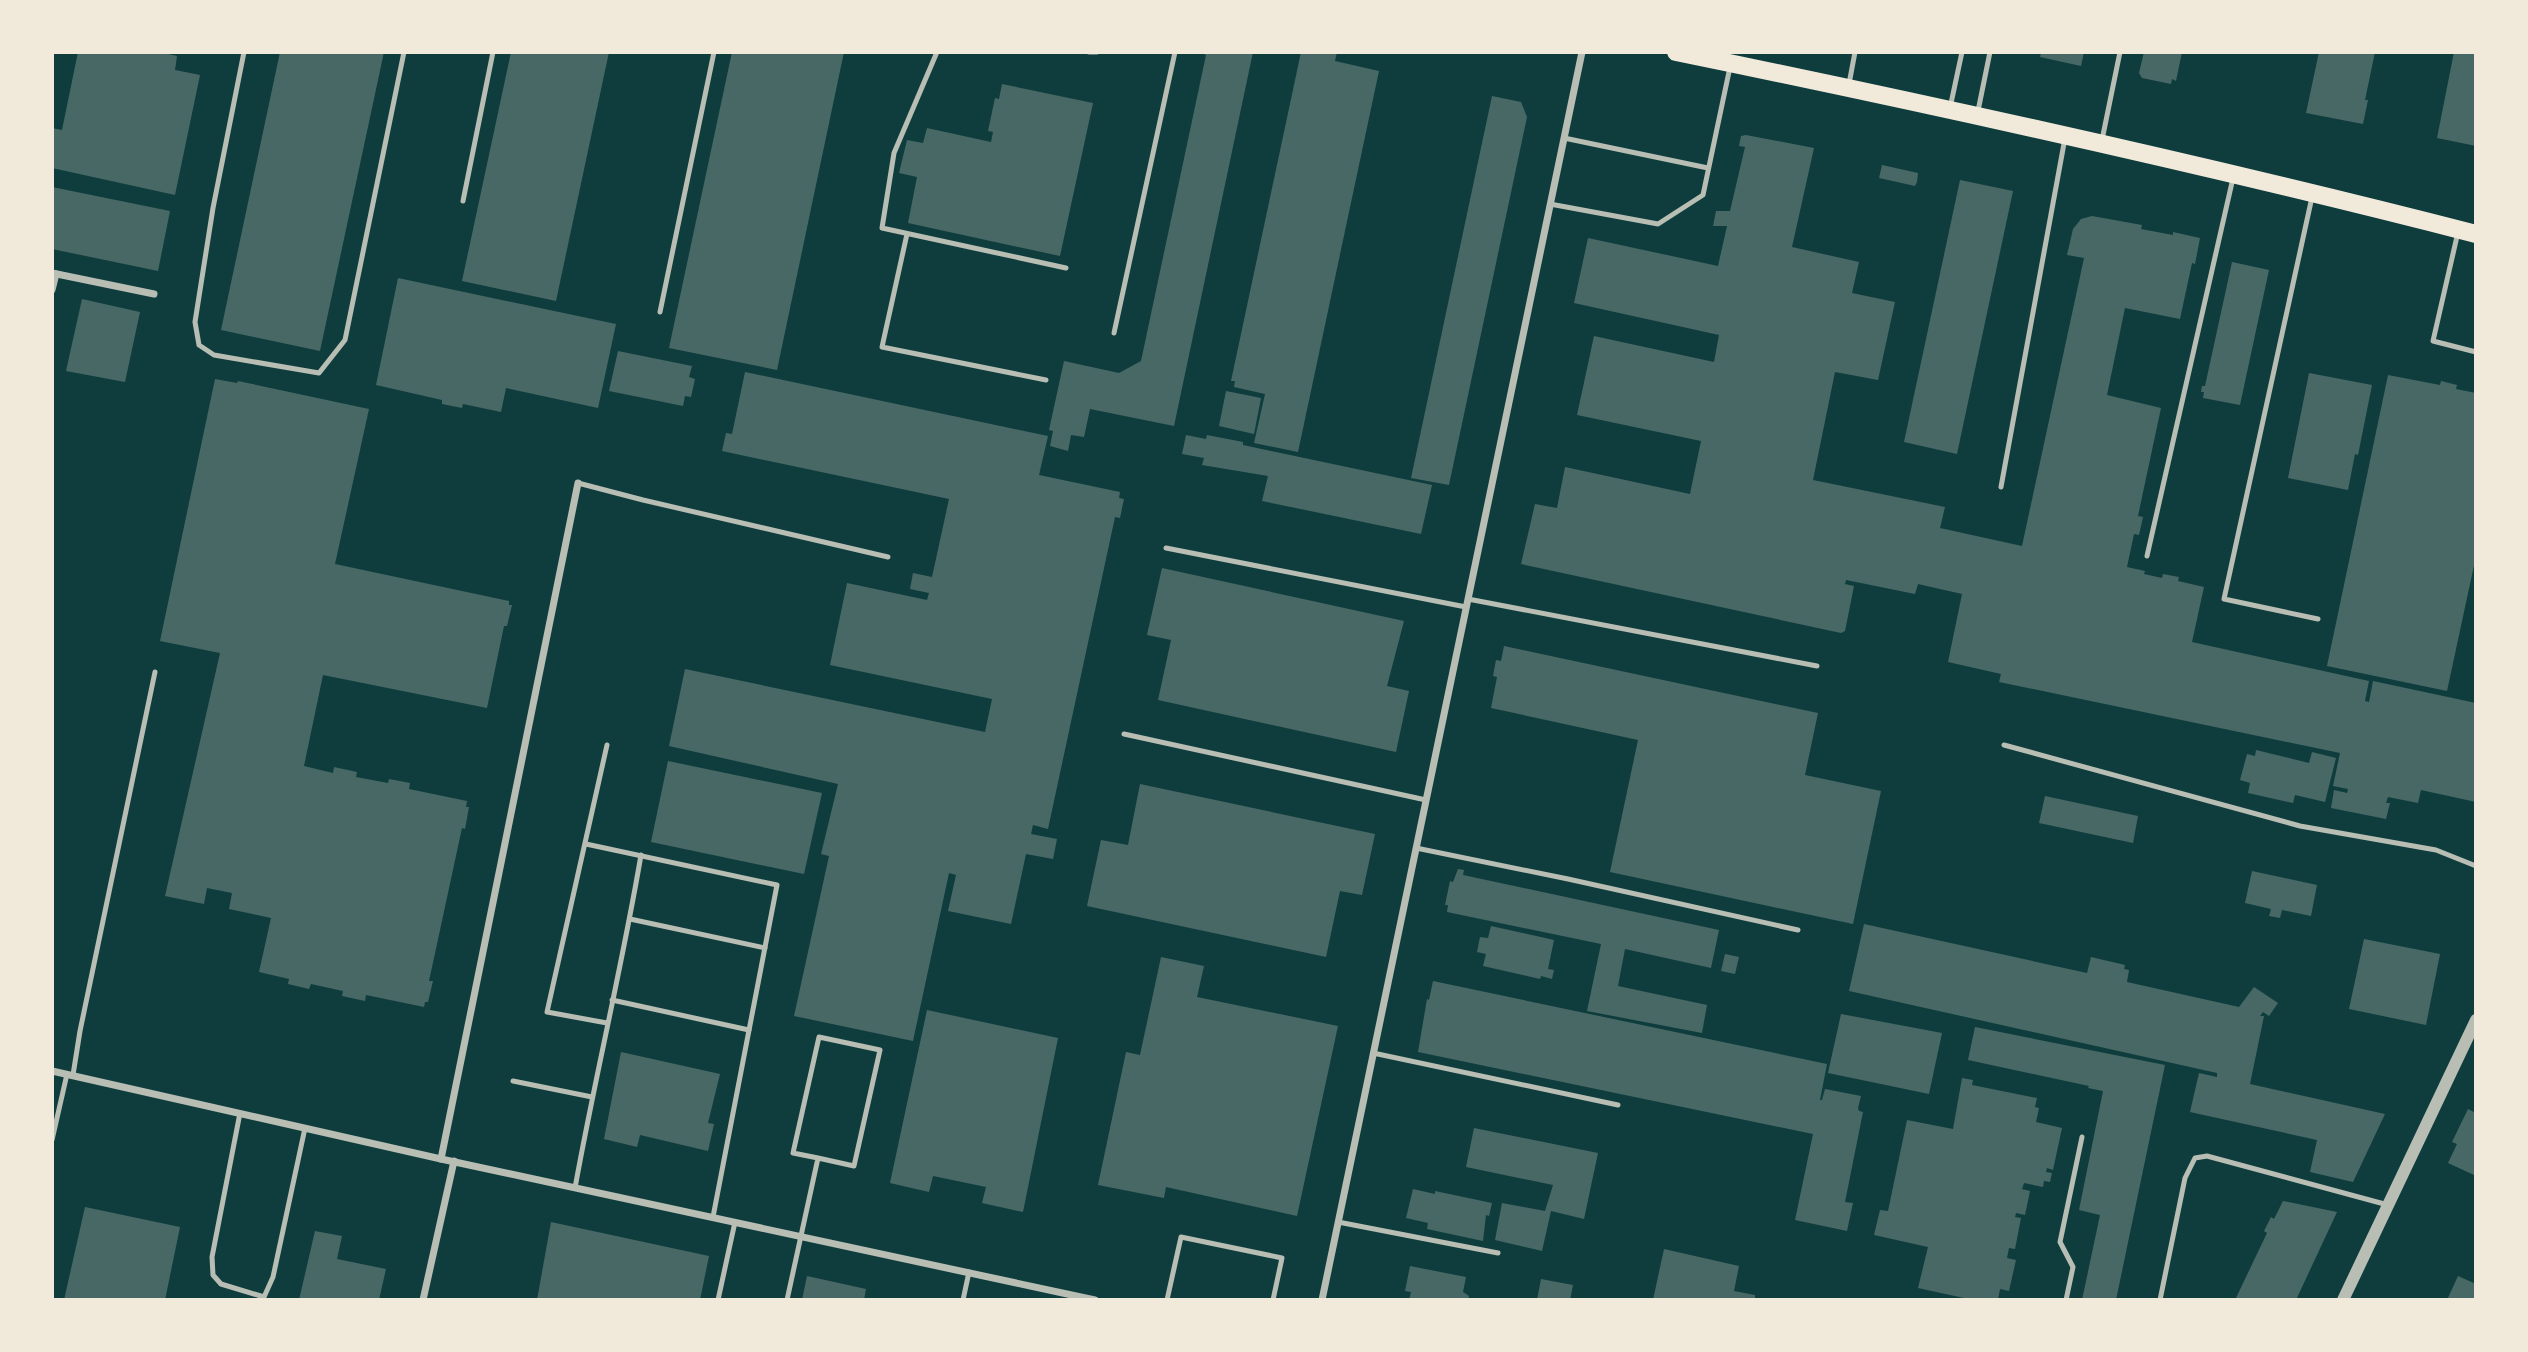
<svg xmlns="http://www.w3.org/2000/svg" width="2528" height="1352" viewBox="0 0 2528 1352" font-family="'Work Sans',sans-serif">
	<rect width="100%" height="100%" fill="#0f3d3e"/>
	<g fill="#486865">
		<path d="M78,52h81l18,4 -2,14 25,5 -25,120 -123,-27v-40l10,2z"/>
		<path d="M280,52h104l-64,299 -99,-21z"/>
		<path d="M511,52h98l-53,249 -94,-20z"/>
		<path d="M732,52h112l-67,318 -108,-22z"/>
		<path d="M1200,52h53l-79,374 -84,-17 -6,28 -13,-2 -3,16 -18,-5 3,-15 -4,-1 15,-69 55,12 22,-12 65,-306z"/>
		<path d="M1301,52h36l-2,9 44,10 -81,381 -44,-9 11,-49 -31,-7 1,-6h-4z"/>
		<path d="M2041,52h43l-3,14 -41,-9z"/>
		<path d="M2144,52h38l-6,29 -4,-2 -1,5 -29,-6 -3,-5z"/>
		<path d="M2319,52h56l-10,48h3l-5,24 -57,-11z"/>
		<path d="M2454,52h22v94l-39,-8z"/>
		<path d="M1002,84l91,19 -33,153 -152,-33 9,-46 -18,-4 8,-33 16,3 4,-15 64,14 2,-10 -5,-1 7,-33 4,1z"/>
		<path d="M1492,96l29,6 6,15 -78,368 -38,-7z"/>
		<path d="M1746,135l68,13 -22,99 67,15 -7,31 43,9 -17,78 -43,-8 -22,108 132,27 -5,21 82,18 62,-288 -17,-3 6,-26 8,-10 11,-3 50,9 -1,4 32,6v-3l27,6 -5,26 -3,-1 -12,56 -55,-11 -18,87 54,13 -23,108 5,1 -4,18 -5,-1 -7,33 18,4 -1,3 18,4 1,-4 16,3 -1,4 26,6 -12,55 177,39 -4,20 4,1 4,-21 103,22v99l-55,-12 -3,13 -30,-6 -2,6h4l-4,16 -55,-11 3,-18 13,3 1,-4 -15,-3 7,-33 -341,-71 2,-8 -53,-12 14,-68 -44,-10 -3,10 -69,-14 -1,4 9,2 -9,45 -4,2 -320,-69 14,-60 22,4 8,-41 125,27 11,-53 -124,-26 17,-79 120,26 5,-27 -145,-32 14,-65 130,28 9,-40h-14l3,-15h14l15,-64 -6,-1 2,-10z"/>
		<path d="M1882,165l36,8 -1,9 -2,4 -36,-8z"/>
		<path d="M1960,180l53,11 -56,263 -53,-12z"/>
		<path d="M52,187l118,24 -12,60 -106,-22z"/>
		<path d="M2232,262l37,8 -29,135 -37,-7 1,-6h-3l1,-6h3z"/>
		<path d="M398,278l218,46 -18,84 -92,-20 -5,24 -38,-8 -1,4 -20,-4v-4l-66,-15z"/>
		<path d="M82,299l58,13 -15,70 -59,-11z"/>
		<path d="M618,351l74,15 -3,11 6,2 -4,18 -6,-1 -2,10 -74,-15z"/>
		<path d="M745,372l303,64 -9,39 81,17 -1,6 5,1 -4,19 -5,-1 -67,312 -15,-4 -2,9 26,5 -4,20 -27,-5 -15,70 -63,-13 8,-36 -7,-2 -36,168 -119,-25 35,-160 -8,-2 17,-70 -169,-38 16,-77 300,63 7,-33 -162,-34 17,-82 80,17 2,-7 -19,-4 3,-16 19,4 17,-78 -227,-48 4,-18 6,1z"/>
		<path d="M2309,373l63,12 -14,70 -3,-1 -7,36 -60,-12z"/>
		<path d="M2388,375l52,10 1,-4 16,4 -1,4 20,4v163l-29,135 -120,-25z"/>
		<path d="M215,379l22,4 1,-2 131,28 -34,155 174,37v4h3l-5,21h-3l-17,82 -164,-33 -19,91 29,7 1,-6 23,5 -1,5 32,6 1,-4 21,4 -1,6 58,12 -1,6h3l-4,22 -3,-1 -33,153h4l-5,21h-3l-1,5 -58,-12 -1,6 -23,-5 1,-5 -32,-7 -2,5 -21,-5 1,-5 -30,-7 12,-54 -42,-9 3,-16 -25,-5 -3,16 -39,-8 55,-243 -60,-12z"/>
		<path d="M1226,391l35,7 -7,36 -35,-8z"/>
		<path d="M1186,435l20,4 1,-4 36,7v3l189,40 -11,49 -159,-33 6,-25 -66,-11 2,-7 -22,-4z"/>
		<path d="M1162,568l242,53 -17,65 22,5 -13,61 -238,-52 13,-60 -24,-5z"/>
		<path d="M1504,646l314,67 -13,62 76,16 -28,133 -243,-52 28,-132 -147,-32 6,-31 -4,-1 3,-16 5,1z"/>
		<path d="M2256,750l53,13 3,-11 24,6 -11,44 -30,-7 -2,8 -45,-10 2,-10 -10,-3 7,-26 8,2z"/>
		<path d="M668,761l154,32 -18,81 -153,-32z"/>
		<path d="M1140,784l235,50 -13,61 -22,-4 -14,66 -239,-51 14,-66 27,5z"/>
		<path d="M2045,796l93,20 -5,27 -94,-20z"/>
		<path d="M1458,869l6,1 -1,5 256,55 -8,38 -86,-19 -7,37 89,19 -5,28 -115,-22 14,-67 -154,-32 1,-7h-3l5,-24 3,1z"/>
		<path d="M2252,871l65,14 -6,31 -29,-6 -2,8 -11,-2 2,-7 -26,-6z"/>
		<path d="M1864,924l223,49 4,-16 34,8 -1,4 5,1 -2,12 112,25 15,-20 24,16 -9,13 -6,-4 -3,4h4l-14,68 135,30 -32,68 -43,-10 7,-32 -127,-28 9,-39 18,4v-4l-368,-82z"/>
		<path d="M1491,926l63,14 -6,29 6,1 -2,9 -11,-3 -1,3 -57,-13 3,-12 -9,-2 3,-15 8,1z"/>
		<path d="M2364,939l76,15 -14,71 -77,-16z"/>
		<path d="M1725,954l14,3 -4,17 -14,-3z"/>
		<path d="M1161,957l43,9 -7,31 141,29 -41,190 -131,-29 -2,11 -66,-13 28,-133 14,3z"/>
		<path d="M1433,981l394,83 -7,36h2l3,-11 36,7 -3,12 1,3 4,1 -18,90 8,1 -6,28 -52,-11 18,-86 -395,-82 9,-53 2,1z"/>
		<path d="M927,1010l131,28 -35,174 -41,-9 4,-16 -53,-11 -4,16 -39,-9z"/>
		<path d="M1841,1014l101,19 -13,61 -101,-21z"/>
		<path d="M1975,1027l190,38 -49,235h-34l18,-85 -21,-5 24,-119 -15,-3 1,-2 -121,-26z"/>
		<path d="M621,1052l99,22 -12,49 6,1 -6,27 -68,-16 -3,12 -33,-8z"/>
		<path d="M1962,1078l11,2 -1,5 65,13 -2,9 4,1 -3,14 26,6 -9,42 -6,-2 -1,4 6,1 -2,9 -6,-1 -1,6 -19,-4 -2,6 8,2 -5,24 -9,-2 -1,4 6,1 -6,31 -6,-1 -2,10 9,2 -7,31 -9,-2 -2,11h-25l-55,-12 10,-41 -54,-12 6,-25 8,1 19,-91 46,9z"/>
		<path d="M2476,1107v65l-2,3 -26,-12 9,-19 -5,-2 16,-33 6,3z"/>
		<path d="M1474,1128l124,25 -14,66 -33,-8 -9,40 -47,-11 7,-37 43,8 8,-26 -87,-18z"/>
		<path d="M1413,1189l22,5v-3l57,12 -3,13 -3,-1 -3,26 -56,-12 1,-6 -22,-5z"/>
		<path d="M2283,1201l54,11 -41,88h-61l32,-67 -3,-2 7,-14 3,2z"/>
		<path d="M85,1207l95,20 -15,73h-101z"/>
		<path d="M551,1222l158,34 -9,44h-163z"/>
		<path d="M315,1231l27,5 -5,23 49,10 -7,31h-80z"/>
		<path d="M1664,1249l75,17 -5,25 21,4v5h-102z"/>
		<path d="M1410,1266l56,11 -3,15 6,4 -1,4h-59l2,-8 -6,-1z"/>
		<path d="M807,1276l59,13 -2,11h-62z"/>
		<path d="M2458,1276l18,8v16h-29z"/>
		<path d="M1541,1279l32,6 -3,15h-33z"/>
	</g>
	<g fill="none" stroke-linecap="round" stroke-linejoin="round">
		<g stroke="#b8beb3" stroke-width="5">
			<path d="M244,52l-31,156 -18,114 4,23 15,10 105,18 26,-33 59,-288"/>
			<path d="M937,52l-43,101 -12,75 184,40"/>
			<path d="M1089,52h8"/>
			<path d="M1849,84l6,-32"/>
			<path d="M1950,108l12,-56"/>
			<path d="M1978,111l12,-59"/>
			<path d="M1564,138l144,30"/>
			<path d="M2102,140l18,-88"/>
			<path d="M2312,197l-88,402 94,20"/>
			<path d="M463,201l30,-149"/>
			<path d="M1550,204l108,20 45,-29 27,-128"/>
			<path d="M2458,232l-25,109 43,11"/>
			<path d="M907,234l-25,113 164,33"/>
			<path d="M660,312l54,-260"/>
			<path d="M1114,333l61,-281"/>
			<path d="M578,483l65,17 245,57"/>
			<path d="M2001,487l64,-349"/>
			<path d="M1166,548l300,59"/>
			<path d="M2147,556l86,-378"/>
			<path d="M1468,599l349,67"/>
			<path d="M1124,734l302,66"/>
			<path d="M607,745l-60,267 60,11"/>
			<path d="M2004,745l296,81 136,24 40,16"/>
			<path d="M586,844l191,41 -64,332"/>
			<path d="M1416,848l152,31 230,51"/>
			<path d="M630,919l135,29"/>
			<path d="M612,1000l137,30"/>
			<path d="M1373,1053l245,52"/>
			<path d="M73,1075l7,-44 75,-359"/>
			<path d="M513,1081l79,16"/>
			<path d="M240,1113l-28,144 1,18 8,9 43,13 9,-20 32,-149"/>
			<path d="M52,1140l15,-66"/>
			<path d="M575,1188c20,-111 47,-221 66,-333"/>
			<path d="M1338,1222l160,31"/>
			<path d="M718,1300l17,-78"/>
			<path d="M787,1300l31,-142 36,8 26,-116 -61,-13 -26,116 25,5"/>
			<path d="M963,1300l6,-28"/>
			<path d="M1167,1300l14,-63 101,21 -9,42"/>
			<path d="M2066,1300l7,-33 -13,-25 22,-105"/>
			<path d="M2160,1300l25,-122 10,-20 12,-2 181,49"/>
		</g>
		<g stroke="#b8beb3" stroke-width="7">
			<path d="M52,273l102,21"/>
			<path d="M52,290l4,-16"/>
			<path d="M52,1071l389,88 654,141"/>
			<path d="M441,1159l137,-676"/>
			<path d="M423,1300l31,-139"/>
			<path d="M1322,1300l260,-1248"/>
		</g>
		<path stroke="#b8beb3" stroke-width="12" d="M2343,1300l133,-280"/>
		<path stroke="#f1e9da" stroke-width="18" d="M1676,52c268,55 535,114 800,182"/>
	</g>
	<rect width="2528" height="1352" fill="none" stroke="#f1e9da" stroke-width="108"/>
</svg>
